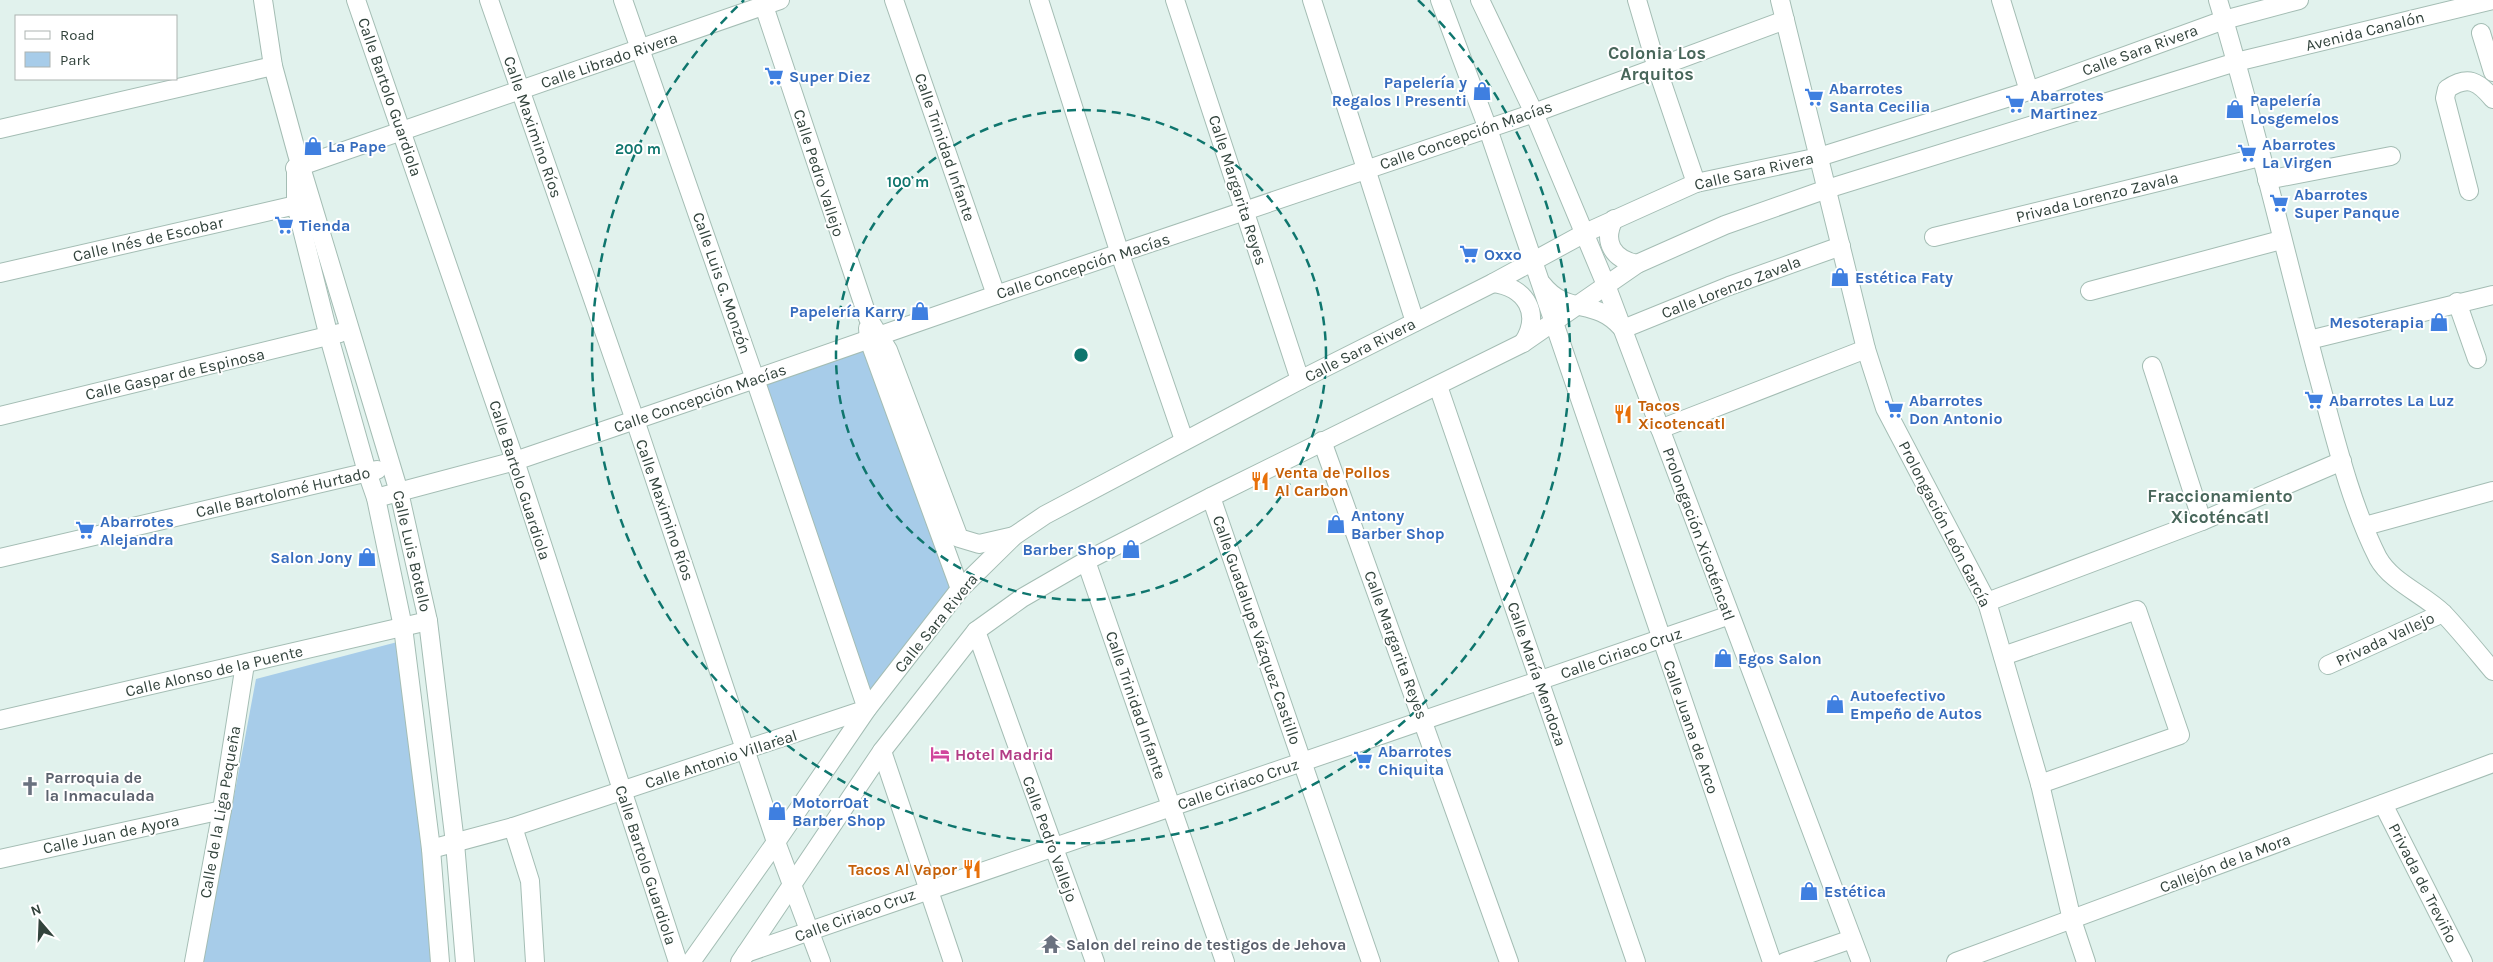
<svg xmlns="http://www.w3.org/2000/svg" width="2493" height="962" viewBox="0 0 2493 962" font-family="Karla,sans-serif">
	<rect width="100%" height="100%" fill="#e1f2ed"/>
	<g fill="#a7cce9">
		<path d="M869,340l86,248 -86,113 -112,-321z"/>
		<path d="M405,640l30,322h-232l53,-283z"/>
	</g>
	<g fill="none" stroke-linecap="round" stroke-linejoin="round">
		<g stroke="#a4bdb4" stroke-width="20">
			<g id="minor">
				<path d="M263,0l10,66 24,88 102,338 29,129 27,222 10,119"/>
				<path d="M356,0l159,461 163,501"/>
				<path d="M489,0l146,420 141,422 45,120"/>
				<path d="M762,0l106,318 20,32 71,188 20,6 35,-8"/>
				<path d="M894,0l102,295"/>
				<path d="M1039,0l81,254 64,186"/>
				<path d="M1175,0l125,380"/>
				<path d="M1312,0l103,322"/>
				<path d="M1440,0l48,129 284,833"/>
				<path d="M1480,0l54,113 72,172 255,677"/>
				<path d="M1637,0l20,68 39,115"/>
				<path d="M1780,0l86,349 19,59 102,194 53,182 32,136 14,42"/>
				<path d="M2001,0l28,91"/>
				<path d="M2218,0c37,121 65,245 98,368 17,61 33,133 62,190 14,25 46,36 66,56 17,18 33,38 49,57"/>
				<path d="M2481,33l12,39"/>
				<path d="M0,129l273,-63"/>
				<path d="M296,167v38l33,132 38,135 9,26 27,129 28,222 9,113"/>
				<path d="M295,168l485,-168"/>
				<path d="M2267,180l124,-24"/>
				<path d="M2469,191l-24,-93 2,-9c21,-14 31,-8 46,10"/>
				<path d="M1614,219c-12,23 -1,40 23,45"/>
				<path d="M1934,237l326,-80"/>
				<path d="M0,273l296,-68"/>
				<path d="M1493,283c33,4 49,31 30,60"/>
				<path d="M1542,284c25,32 52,13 79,43"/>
				<path d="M2090,291l191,-51"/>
				<path d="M2457,302l20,57"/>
				<path d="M868,328l1,12 91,249"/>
				<path d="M1623,329l106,-43 112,-40"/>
				<path d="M2309,340l184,-45"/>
				<path d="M2152,366l50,155"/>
				<path d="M1438,386l198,576"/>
				<path d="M0,416l340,-83"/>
				<path d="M1660,429l206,-80"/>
				<path d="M1322,441l187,521"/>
				<path d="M1211,497l160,465"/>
				<path d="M376,498l139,-37 240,-82 241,-84 538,-182 251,-93"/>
				<path d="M2365,526l128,-35"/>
				<path d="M0,558l377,-88"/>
				<path d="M1086,561l139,401"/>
				<path d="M1987,602l215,-81 140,-60"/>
				<path d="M976,631l119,331"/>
				<path d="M2003,656l134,-46 43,125 -140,49"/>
				<path d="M2328,665l115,-52"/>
				<path d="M0,720l428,-99"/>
				<path d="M882,751l71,211"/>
				<path d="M2383,804l80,158"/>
				<path d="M513,827l17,54 5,81"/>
				<path d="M431,849l82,-22 354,-118 -112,-330 -132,-379"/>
				<path d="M0,859l222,-49"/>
				<path d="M746,953l984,-338"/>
				<path d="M194,962l28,-152 23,-146"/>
				<path d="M691,962l85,-120 91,-133 93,-120 54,-53 31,-21 255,-135 193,-97 92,-50 111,-50 123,-26 210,-66 195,-71 75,-20"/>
				<path d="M740,962l142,-211 94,-120 46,-33 64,-37 125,-64 312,-154 114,-79 88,-39 102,-36 409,-127 257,-62"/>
				<path d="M1785,962l67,-23"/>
				<path d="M1956,962l537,-199"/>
			</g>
		</g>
		<use href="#minor" stroke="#fff" stroke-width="18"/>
	</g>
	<g fill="none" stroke="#0f766e" stroke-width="2.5" stroke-dasharray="9 6">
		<circle cx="1081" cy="355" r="245"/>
		<path d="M1418 0A489 489 0 1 1 744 0"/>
	</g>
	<defs>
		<g id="supermarket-bare" transform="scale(1.5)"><path d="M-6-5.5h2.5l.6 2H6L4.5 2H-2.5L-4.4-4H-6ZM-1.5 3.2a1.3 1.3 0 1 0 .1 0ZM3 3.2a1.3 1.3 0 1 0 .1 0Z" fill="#3f7fe0" stroke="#fff" stroke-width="2.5" paint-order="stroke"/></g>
		<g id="shop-bare" transform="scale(1.5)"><path d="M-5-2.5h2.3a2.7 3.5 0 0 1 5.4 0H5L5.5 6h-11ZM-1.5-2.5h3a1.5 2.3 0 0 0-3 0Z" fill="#3f7fe0" stroke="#fff" stroke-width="2.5" paint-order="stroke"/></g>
		<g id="restaurant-bare" transform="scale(1.5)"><path d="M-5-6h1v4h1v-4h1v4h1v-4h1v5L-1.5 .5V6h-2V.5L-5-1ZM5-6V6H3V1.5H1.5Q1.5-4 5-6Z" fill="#e8710a" stroke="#fff" stroke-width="2.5" paint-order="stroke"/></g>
		<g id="hotel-bare" transform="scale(1.5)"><path d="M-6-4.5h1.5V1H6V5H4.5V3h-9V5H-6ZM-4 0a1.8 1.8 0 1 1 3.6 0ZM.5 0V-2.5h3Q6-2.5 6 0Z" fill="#d1479c" stroke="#fff" stroke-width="2.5" paint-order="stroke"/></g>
		<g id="church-bare" transform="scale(1.5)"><path d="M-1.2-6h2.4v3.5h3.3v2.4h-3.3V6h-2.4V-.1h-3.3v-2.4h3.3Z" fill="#6b7280" stroke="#fff" stroke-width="2.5" paint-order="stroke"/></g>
		<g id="temple-bare" transform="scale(1.5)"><path d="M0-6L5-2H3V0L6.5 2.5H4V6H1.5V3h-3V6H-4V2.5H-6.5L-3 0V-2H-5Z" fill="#6b7280" stroke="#fff" stroke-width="2.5" paint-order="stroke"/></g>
	</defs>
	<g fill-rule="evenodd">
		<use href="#supermarket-bare" x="774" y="76"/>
		<use href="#shop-bare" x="1482" y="91"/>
		<use href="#supermarket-bare" x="1814" y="97"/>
		<use href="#supermarket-bare" x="2015" y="104"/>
		<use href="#shop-bare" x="2235" y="109"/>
		<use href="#shop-bare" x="313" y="146"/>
		<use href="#supermarket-bare" x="2247" y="153"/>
		<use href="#supermarket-bare" x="2279" y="203"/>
		<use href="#supermarket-bare" x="284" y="225"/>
		<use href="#supermarket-bare" x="1469" y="254"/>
		<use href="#shop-bare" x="1840" y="277"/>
		<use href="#shop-bare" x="920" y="311"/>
		<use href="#shop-bare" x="2439" y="322"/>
		<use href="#supermarket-bare" x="2314" y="400"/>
		<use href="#supermarket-bare" x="1894" y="409"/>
		<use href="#restaurant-bare" x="1623" y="414"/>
		<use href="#restaurant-bare" x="1260" y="481"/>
		<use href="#shop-bare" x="1336" y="524"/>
		<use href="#supermarket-bare" x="85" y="530"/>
		<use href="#shop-bare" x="1131" y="549"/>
		<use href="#shop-bare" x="367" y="557"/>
		<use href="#shop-bare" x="1723" y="658"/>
		<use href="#shop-bare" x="1835" y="704"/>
		<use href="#hotel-bare" x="940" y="754"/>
		<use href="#supermarket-bare" x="1363" y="760"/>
		<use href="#church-bare" x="30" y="786"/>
		<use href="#shop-bare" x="777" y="811"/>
		<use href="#restaurant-bare" x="972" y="869"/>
		<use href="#shop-bare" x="1809" y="891"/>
		<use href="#temple-bare" x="1051" y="944"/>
	</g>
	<g text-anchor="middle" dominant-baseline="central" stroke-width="4" stroke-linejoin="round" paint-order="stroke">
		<g font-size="16" fill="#32433c" stroke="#fff">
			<text transform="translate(2365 31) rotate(-14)">Avenida Canalón</text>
			<text transform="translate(2140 50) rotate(-20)">Calle Sara Rivera</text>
			<text transform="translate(609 60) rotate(-19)">Calle Librado Rivera</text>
			<text transform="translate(390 97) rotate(71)">Calle Bartolo Guardiola</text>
			<text transform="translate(533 127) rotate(71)">Calle Maximino Ríos</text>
			<text transform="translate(1466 135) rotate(-19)">Calle Concepción Macías</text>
			<text transform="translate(945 147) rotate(71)">Calle Trinidad Infante</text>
			<text transform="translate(1754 171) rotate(-13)">Calle Sara Rivera</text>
			<text transform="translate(819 173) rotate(72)">Calle Pedro Vallejo</text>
			<text transform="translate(1238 190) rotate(72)">Calle Margarita Reyes</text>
			<text transform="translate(2097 197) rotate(-14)">Privada Lorenzo Zavala</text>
			<text transform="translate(148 239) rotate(-13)">Calle Inés de Escobar</text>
			<text transform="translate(1083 266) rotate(-18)">Calle Concepción Macías</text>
			<text transform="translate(722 283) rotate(71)">Calle Luis G. Monzón</text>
			<text transform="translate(1731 287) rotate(-21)">Calle Lorenzo Zavala</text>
			<text transform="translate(1360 350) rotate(-27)">Calle Sara Rivera</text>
			<text transform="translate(175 374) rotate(-13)">Calle Gaspar de Espinosa</text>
			<text transform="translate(700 398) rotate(-19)">Calle Concepción Macías</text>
			<text transform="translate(520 480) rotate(72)">Calle Bartolo Guardiola</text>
			<text transform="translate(283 492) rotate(-13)">Calle Bartolomé Hurtado</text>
			<text transform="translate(665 510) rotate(71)">Calle Maximino Ríos</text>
			<text transform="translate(1945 524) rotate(63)">Prolongación León García</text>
			<text transform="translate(1699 534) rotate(70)">Prolongación Xicoténcatl</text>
			<text transform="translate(412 551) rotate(77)">Calle Luis Botello</text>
			<text transform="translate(936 623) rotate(-51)">Calle Sara Rivera</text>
			<text transform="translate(1257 630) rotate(71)">Calle Guadalupe Vázquez Castillo</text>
			<text transform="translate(2385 639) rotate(-25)">Privada Vallejo</text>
			<text transform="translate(1396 645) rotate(70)">Calle Margarita Reyes</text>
			<text transform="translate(1621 653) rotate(-19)">Calle Ciriaco Cruz</text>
			<text transform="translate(214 671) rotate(-13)">Calle Alonso de la Puente</text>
			<text transform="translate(1537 674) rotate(71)">Calle María Mendoza</text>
			<text transform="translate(1136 705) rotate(71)">Calle Trinidad Infante</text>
			<text transform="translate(1691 727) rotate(71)">Calle Juana de Arco</text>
			<text transform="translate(721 759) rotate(-18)">Calle Antonio Villareal</text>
			<text transform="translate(1238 784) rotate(-19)">Calle Ciriaco Cruz</text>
			<text transform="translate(220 812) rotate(-80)">Calle de la Liga Pequeña</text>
			<text transform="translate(111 834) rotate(-12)">Calle Juan de Ayora</text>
			<text transform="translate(1050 839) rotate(70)">Calle Pedro Vallejo</text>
			<text transform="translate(2225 863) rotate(-21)">Callejón de la Mora</text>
			<text transform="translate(646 865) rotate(72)">Calle Bartolo Guardiola</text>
			<text transform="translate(2423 883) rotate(63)">Privada de Treviño</text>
			<text transform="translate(855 915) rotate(-20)">Calle Ciriaco Cruz</text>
		</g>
		<g font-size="16" font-weight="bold" fill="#366cbe" stroke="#fff" text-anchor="start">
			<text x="789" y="76">Super Diez</text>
			<text x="1467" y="82" text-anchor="end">Papelería y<tspan x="1467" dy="18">Regalos I Presenti</tspan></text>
			<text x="1829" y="88">Abarrotes<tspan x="1829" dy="18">Santa Cecilia</tspan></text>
			<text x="2030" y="95">Abarrotes<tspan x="2030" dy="18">Martinez</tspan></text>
			<text x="2250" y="100">Papelería<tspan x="2250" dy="18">Losgemelos</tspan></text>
			<text x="2262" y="144">Abarrotes<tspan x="2262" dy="18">La Virgen</tspan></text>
			<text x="328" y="146">La Pape</text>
			<text x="2294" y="194">Abarrotes<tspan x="2294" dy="18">Super Panque</tspan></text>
			<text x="299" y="225">Tienda</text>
			<text x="1484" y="254">Oxxo</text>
			<text x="1855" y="277">Estética Faty</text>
			<text x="905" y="311" text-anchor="end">Papelería Karry</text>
			<text x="2424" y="322" text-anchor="end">Mesoterapia</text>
			<text x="1909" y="400">Abarrotes<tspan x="1909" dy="18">Don Antonio</tspan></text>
			<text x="2329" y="400">Abarrotes La Luz</text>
			<text x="1351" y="515">Antony<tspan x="1351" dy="18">Barber Shop</tspan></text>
			<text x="100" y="521">Abarrotes<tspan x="100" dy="18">Alejandra</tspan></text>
			<text x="1116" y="549" text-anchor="end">Barber Shop</text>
			<text x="352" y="557" text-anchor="end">Salon Jony</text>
			<text x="1738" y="658">Egos Salon</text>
			<text x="1850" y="695">Autoefectivo<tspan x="1850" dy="18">Empeño de Autos</tspan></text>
			<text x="1378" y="751">Abarrotes<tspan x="1378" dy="18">Chiquita</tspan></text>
			<text x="792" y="802">Motorr0at<tspan x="792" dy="18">Barber Shop</tspan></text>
			<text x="1824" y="891">Estética</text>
		</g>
		<g font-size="16" font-weight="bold" fill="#c56008" stroke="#fff" text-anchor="start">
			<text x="1638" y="405">Tacos<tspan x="1638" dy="18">Xicotencatl</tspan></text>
			<text x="1275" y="472">Venta de Pollos<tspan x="1275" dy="18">Al Carbon</tspan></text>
			<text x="957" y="869" text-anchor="end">Tacos Al Vapor</text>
		</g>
		<g font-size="16" font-weight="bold" fill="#b23c85" stroke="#fff" text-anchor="start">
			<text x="955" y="754">Hotel Madrid</text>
		</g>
		<g font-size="16" font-weight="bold" fill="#5b616d" stroke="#fff" text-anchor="start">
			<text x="45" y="777">Parroquia de<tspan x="45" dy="18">la Inmaculada</tspan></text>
			<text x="1066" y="944">Salon del reino de testigos de Jehova</text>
		</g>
		<g font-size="18" font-weight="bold" fill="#48665a" stroke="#fff">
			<text x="1657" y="53">Colonia Los<tspan x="1657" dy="21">Arquitos</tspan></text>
			<text x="2220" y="496">Fraccionamiento<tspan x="2220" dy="21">Xicoténcatl</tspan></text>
		</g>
	</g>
	<circle cx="1081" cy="355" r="8" fill="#0f766e" stroke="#fff" stroke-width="2.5"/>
	<g font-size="15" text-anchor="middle" font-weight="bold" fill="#0f766e" stroke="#fff" stroke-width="4" stroke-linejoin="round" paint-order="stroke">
		<text x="638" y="154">200 m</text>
		<text x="908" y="187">100 m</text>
	</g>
	<rect x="15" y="15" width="162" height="65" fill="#ffffff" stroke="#adb4b1"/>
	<rect x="25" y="31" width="25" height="8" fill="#ffffff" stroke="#adb4b1"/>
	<text x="60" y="40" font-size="15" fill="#32433c">Road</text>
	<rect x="25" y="52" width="25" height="15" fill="#a7cce9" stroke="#adb4b1"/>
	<text x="60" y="65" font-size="15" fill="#32433c">Park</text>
	<g transform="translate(40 922) rotate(341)" stroke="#ffffff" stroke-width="4" paint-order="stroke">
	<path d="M0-4L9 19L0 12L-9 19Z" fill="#32433c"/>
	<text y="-8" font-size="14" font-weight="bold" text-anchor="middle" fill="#32433c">N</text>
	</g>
</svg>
